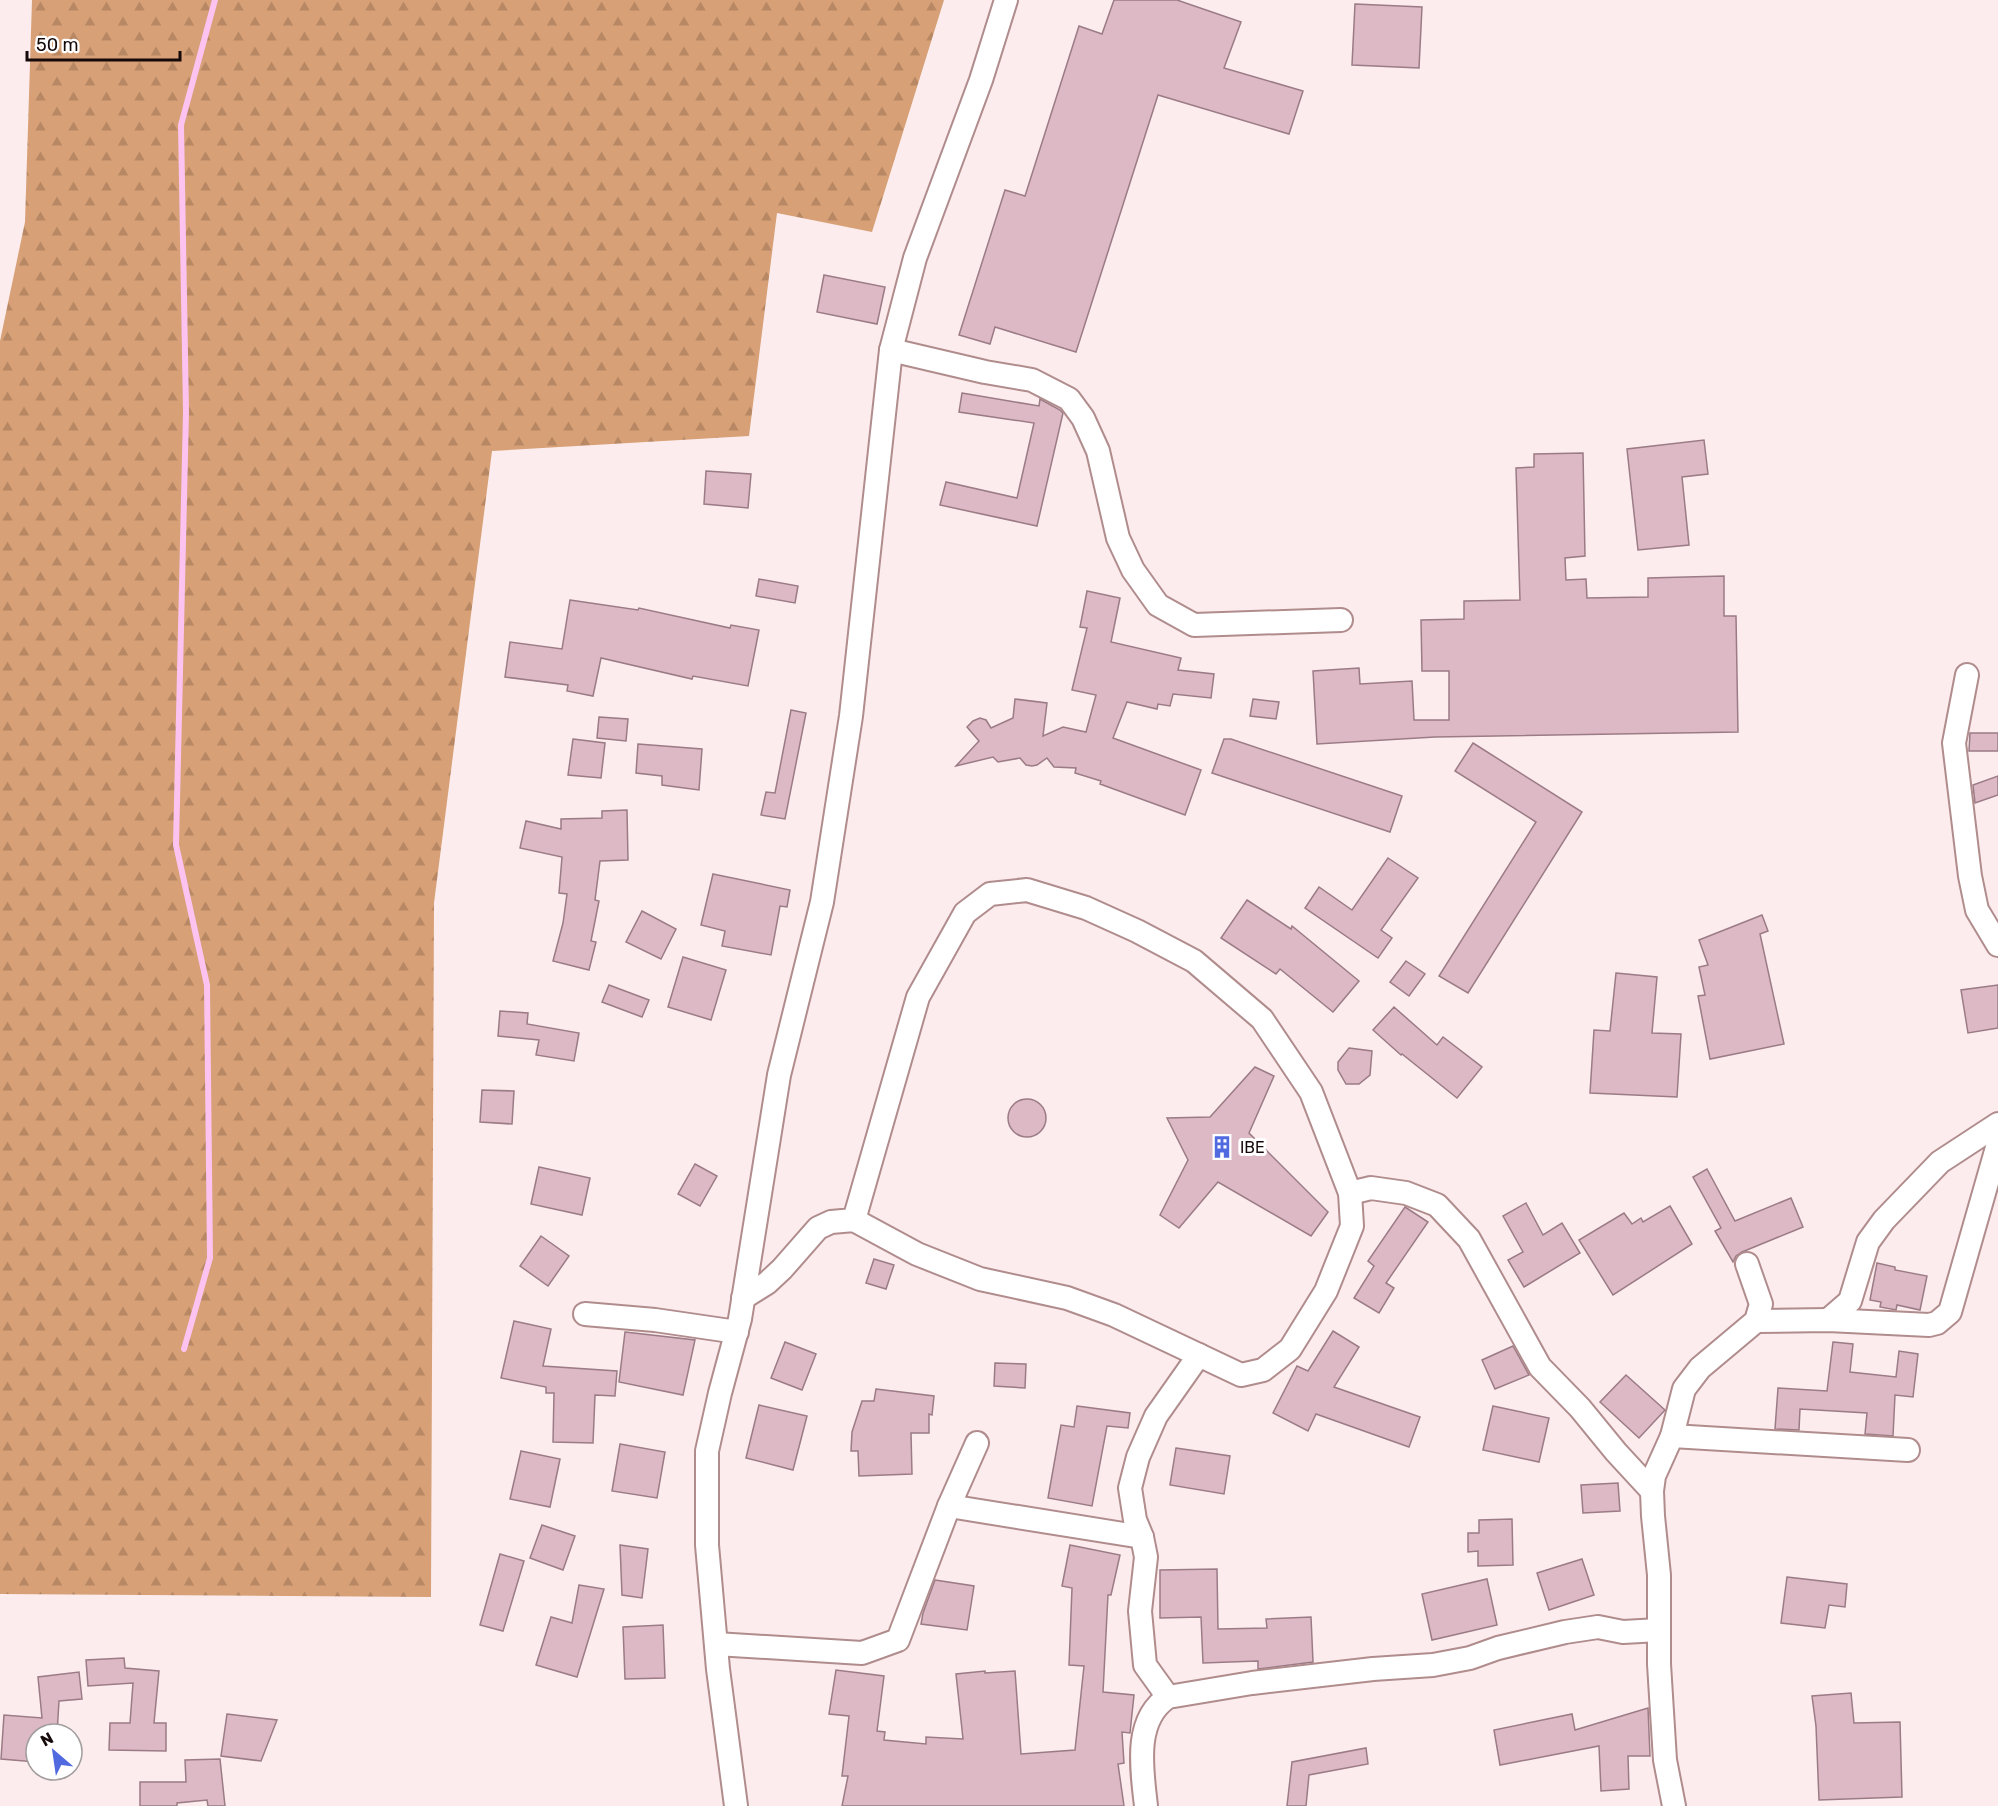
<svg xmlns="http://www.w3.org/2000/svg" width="1998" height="1806" viewBox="0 0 1998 1806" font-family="Rubik,sans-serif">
	<defs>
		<pattern id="forest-firs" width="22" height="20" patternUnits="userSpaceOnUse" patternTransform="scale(1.5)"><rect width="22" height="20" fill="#d7a076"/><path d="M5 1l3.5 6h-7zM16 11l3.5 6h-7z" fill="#b88865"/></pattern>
	</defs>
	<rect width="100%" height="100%" fill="#fceced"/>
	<path fill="url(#forest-firs)" d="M32,0h912l-72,232 -95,-19 -28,223 -257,15 -58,452 -3,694 -431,-3v-1253l25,-119z"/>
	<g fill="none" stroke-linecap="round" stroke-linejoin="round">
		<path stroke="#fcc3f0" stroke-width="6" d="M184,1349l26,-91 -3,-273 -31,-140 10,-433 -5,-287 34,-125"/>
	</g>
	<g fill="#dcb9c5" stroke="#9b7b86" stroke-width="1.5">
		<path d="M1114,0h63l64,22 -17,46 79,23 -14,43 -131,-39 -82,257 -81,-25 -5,17 -31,-9 46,-145 20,6 54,-170 23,8z"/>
		<path d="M1355,4l67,3 -3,61 -67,-3z"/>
		<path d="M824,275l61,12 -8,37 -60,-12z"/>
		<path d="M962,393l77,13 1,-7 20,11 3,3 -26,113 -97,-21 6,-23 71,16 17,-75 -75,-11z"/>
		<path d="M1704,440l4,34 -26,3 7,68 -51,5 -11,-101z"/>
		<path d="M1583,453l2,103 -20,2 1,22 20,-1 1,19 61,-1v-19l76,-2v40h12l2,116 -303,5 -118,7 -4,-73 46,-3 1,16 52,-3 2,39h35v-49h-27l-1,-51 43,-1v-18l56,-1 -4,-132 18,-1v-13z"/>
		<path d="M706,471l45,3 -3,34 -44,-4z"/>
		<path d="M759,579l39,7 -3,17 -39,-7z"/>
		<path d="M1087,591l33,7 -9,44 70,16 -3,12 36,4 -3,24 -38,-4 -3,12 -12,-2 -1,5 -30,-7 -14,36 88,32 -16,45 -85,-31 1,-3 -26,-8 1,-5 -22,-1 -7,-9 -10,7 -5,1 -6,-1 -6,-7 -22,4 -5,-5 -37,9 23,-25 -12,-14 6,-6 7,-3 6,2 5,8 22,-10 2,-19 32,4 -4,33 20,-9 23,5 10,-37 -24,-5 15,-62 -7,-1z"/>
		<path d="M570,600l68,10 1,-2 91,20 1,-3 28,5 -11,56 -55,-10 -1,3 -91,-21 -8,38 -26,-5 1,-6 -63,-8 5,-35 52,7z"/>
		<path d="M1253,699l26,3 -3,17 -26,-3z"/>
		<path d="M791,710l15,3 -21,106 -24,-4 5,-23 9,1z"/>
		<path d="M599,717l29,2 -2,22 -29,-3z"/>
		<path d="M1970,733h28v18h-29z"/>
		<path d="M573,739l32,4 -4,35 -33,-3z"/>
		<path d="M1224,739h7l171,57 -12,36 -178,-59z"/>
		<path d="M1473,743l109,69 -114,181 -29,-17 97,-154 -81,-51z"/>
		<path d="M638,744l64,5 -3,41 -37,-5v-9l-26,-3z"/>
		<path d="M1998,776v19l-23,8 -2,-18z"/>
		<path d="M627,810l1,50 -28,1 -5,39 4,1 -8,40 5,1 -7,28 -36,-9 10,-38 4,-29 -8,-1 3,-36 -42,-9 6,-27 35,8v-10l41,-1v-7z"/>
		<path d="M1388,858l30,20 -37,52 11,8 -14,20 -73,-50 14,-21 33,23z"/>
		<path d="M713,874l77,16 -3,17 -7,-1 -9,49 -49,-9 3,-15 -24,-6z"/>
		<path d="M1247,900l44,29 1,-3 67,55 -26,31 -53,-43 -4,5 -55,-36z"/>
		<path d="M642,911l34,18 -15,30 -35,-17z"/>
		<path d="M1762,915l6,16 -8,3 24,110 -74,15 -12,-63 7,-1 -6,-28 9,-2 -9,-25z"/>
		<path d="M683,957l43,13 -15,50 -43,-13z"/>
		<path d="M1406,961l19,13 -16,22 -19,-14z"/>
		<path d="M1616,973l41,4 -5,56 29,1 -4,63 -87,-4 4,-63 16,1z"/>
		<path d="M609,985l40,15 -7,17 -40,-15z"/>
		<path d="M1998,985v43l-30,5 -7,-43z"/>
		<path d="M1394,1007l43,38 6,-8 39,30 -25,31 -55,-44 -1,1 -28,-25z"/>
		<path d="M500,1011l28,2 -1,11 52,9 -5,28 -38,-6 3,-15 -41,-4z"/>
		<path d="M1349,1048l23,3 -2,24 -11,9h-13l-8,-14v-8z"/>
		<path d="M1255,1067l19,9 -25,57 79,79 -17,24 -93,-54 -39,46 -19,-13 28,-55 -21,-42 43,-1z"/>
		<path d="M482,1090l32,1 -2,33 -32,-2z"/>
		<circle cx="1027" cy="1118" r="19"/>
		<path d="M695,1164l22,12 -17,30 -22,-12z"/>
		<path d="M539,1167l51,11 -8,37 -51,-11z"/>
		<path d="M1707,1169l28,52 56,-23 12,29 -61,25 -6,4 -3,6 -18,-31 6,-3 -28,-51z"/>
		<path d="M1526,1203l17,32 19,-12 18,30 -56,34 -16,-27 15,-8 -20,-36z"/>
		<path d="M1670,1206l22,38 -79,51 -34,-55 45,-27 8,11 9,-6 2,4z"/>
		<path d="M1405,1207l23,15 -42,61 8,5 -15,25 -25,-15 20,-32 -6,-5z"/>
		<path d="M541,1236l28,20 -21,30 -28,-20z"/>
		<path d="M874,1259l20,6 -8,24 -20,-6z"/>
		<path d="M1877,1263l18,4v3l32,6 -7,34 -23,-5 -1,5 -16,-3 1,-5 -11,-2z"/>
		<path d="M514,1321l37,8 -8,37 74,5 -2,25 -20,-1 -2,48 -40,-1 1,-49h-8v-6l-45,-9z"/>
		<path d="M1333,1331l26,16 -25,40 86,30 -11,30 -93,-33 -8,17 -35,-18 24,-47 11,5z"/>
		<path d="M625,1332l70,8 -12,55 -64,-13z"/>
		<path d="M785,1342l31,12 -14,36 -31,-12z"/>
		<path d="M1833,1342l20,2 -3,28 46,5 3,-26 19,3 -5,43 -18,-2 -2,41 -28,-2 2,-21 -67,-4 -1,21 -24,-1 3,-41 49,3z"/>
		<path d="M1513,1346l16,29 -34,14 -13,-29z"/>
		<path d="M995,1363l31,1 -1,24 -31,-2z"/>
		<path d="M1626,1375l39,35 -26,28 -39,-36z"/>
		<path d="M876,1389l58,7 -2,19 -3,-1v19h-18l1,41 -53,2 -1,-25h-7l1,-19 10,-31h12z"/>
		<path d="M759,1405l48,11 -14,54 -47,-12z"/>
		<path d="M1077,1406l53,7 -2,15 -21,-2 -15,80 -44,-8 13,-73 13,2z"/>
		<path d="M1493,1406l56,12 -10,44 -56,-12z"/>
		<path d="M620,1444l45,8 -8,46 -45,-7z"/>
		<path d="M1176,1448l54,8 -6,38 -54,-9z"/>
		<path d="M521,1451l39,8 -10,48 -40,-8z"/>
		<path d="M1618,1483l2,28 -37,2 -2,-28z"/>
		<path d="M1512,1519l1,46 -35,1v-15l-10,1v-19h11v-13z"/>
		<path d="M542,1525l33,11 -12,34 -33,-12z"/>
		<path d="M620,1545l28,4 -6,49 -20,-3z"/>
		<path d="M1070,1545l50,10 -9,40h-3l-5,97 31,3 -4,38 -8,-1 2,31 -6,1 6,42h-282l6,-30h-6l7,-60 -20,-2 7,-44 48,6 -7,55 8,1 -1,8 42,4v-7l37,2 -7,-65 29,-3v2l30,-2 6,83 54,-4 9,-84 -15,-1 3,-77 -10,-2z"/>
		<path d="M500,1554l24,7 -21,70 -23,-6z"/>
		<path d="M1582,1559l12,36 -45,15 -12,-37z"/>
		<path d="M1217,1569l1,60 49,-1 -1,-9 45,-2 2,45 -55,7v-8l-55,2 -2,-46 -41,1v-48z"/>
		<path d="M1787,1577l60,7 -2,23 -16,-2 -4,23 -44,-5z"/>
		<path d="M1487,1579l10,46 -65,15 -10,-46z"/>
		<path d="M935,1580l39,6 -7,44 -46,-6 2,-11z"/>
		<path d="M579,1585l25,4 -27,88 -41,-12 15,-48 21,6z"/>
		<path d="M663,1625l2,53 -40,1 -2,-52z"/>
		<path d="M124,1658l1,10 34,3 -5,52h12v28l-57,-1 1,-27h20l3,-40 -45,3 -2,-26z"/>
		<path d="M79,1672l3,27 -23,2 -2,33h-21v28l-35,-3 3,-44 38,3 -4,-41z"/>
		<path d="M1851,1693l3,30 46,-1 2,75 -83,3 -3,-74 -4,-30z"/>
		<path d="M1648,1708l2,48h-22l1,33 -28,2 -2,-45 -99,19 -6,-35 78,-16 3,16z"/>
		<path d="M227,1714l50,6 -16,41 -40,-5z"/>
		<path d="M1366,1748l2,16 -59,11 -3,31h-19l5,-44z"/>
		<path d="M220,1759l5,47h-17l-1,-6 -30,3v3h-37v-24h46l-1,-22z"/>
	</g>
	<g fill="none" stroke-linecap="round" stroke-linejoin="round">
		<g stroke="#b08c8d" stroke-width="26">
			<g id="minor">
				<path d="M891,350l94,22 47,8 37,19 14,19 15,33 20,87 15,32 25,35 36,20 147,-5"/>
				<path d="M1967,675l-13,68 16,133 7,34 21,35"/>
				<path d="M1350,1193l21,-5 35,5 31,12 32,34 71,128 40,41 36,44 36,39"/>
				<path d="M743,1298l24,-15 15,-14 36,-41 13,-6 23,-2 63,34 63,25 87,19 47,17 127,60 22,-5 27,-21 36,-58 26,-65 -2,-33 -39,-101 -49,-73 -68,-58 -57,-30 -51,-23 -59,-18 -37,4 -25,19 -47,84 -64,223"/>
				<path d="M585,1314l70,6 82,12"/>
				<path d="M1828,1320l22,-19 18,-59 16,-22 56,-58 58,-38"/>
				<path d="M1756,1321l72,-1 101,5 8,-2 13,-11 48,-168"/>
				<path d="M1672,1436l236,14"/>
				<path d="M949,1506l193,31"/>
				<path d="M716,1644l146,9 36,-13 51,-134 28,-63"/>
				<path d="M1168,1697l-23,-32 -5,-54 6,-54 -4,-20 -7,-17 -5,-32 8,-31 18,-41 43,-61"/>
				<path d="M736,1806l-18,-137 -11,-124v-94l13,-58 20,-74 39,-244 43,-173 29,-186 40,-366 24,-92 66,-178 25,-80"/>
				<path d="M1146,1806c-4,-36 -13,-86 22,-109l84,-14 121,-14 60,-4 37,-7 28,-10 67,-16 33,-5 25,5 36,-2"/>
				<path d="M1674,1806l-9,-46 -6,-96v-89l-6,-59 -1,-25 2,-15 18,-40 12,-47 16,-21 56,-47 5,-17 -14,-40"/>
			</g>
		</g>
		<use href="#minor" stroke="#fff" stroke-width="22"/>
	</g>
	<defs>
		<g id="building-bare" transform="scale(1.8)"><path d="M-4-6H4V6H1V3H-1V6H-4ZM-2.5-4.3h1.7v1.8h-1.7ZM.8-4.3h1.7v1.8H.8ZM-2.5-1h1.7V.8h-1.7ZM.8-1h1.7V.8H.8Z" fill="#526adf" stroke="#fff" stroke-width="2.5" paint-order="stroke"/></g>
	</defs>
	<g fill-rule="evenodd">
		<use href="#building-bare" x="1222" y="1147"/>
	</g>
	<g text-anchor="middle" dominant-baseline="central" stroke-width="6" stroke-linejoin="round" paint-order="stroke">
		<g font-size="16" fill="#16090a" stroke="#fff" text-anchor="start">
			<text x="1240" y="1147">IBE</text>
		</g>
	</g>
	<g transform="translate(54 1752) rotate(331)"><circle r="28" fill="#ffffff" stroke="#a29d9d" stroke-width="1.5"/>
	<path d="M0-4.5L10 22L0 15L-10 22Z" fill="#526adf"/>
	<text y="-9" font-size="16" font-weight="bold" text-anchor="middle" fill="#16090a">N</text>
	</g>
	<path d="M27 51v9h153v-9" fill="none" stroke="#16090a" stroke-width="3"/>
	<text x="36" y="51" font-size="18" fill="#16090a" stroke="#ffffff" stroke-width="4.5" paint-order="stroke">50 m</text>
</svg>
